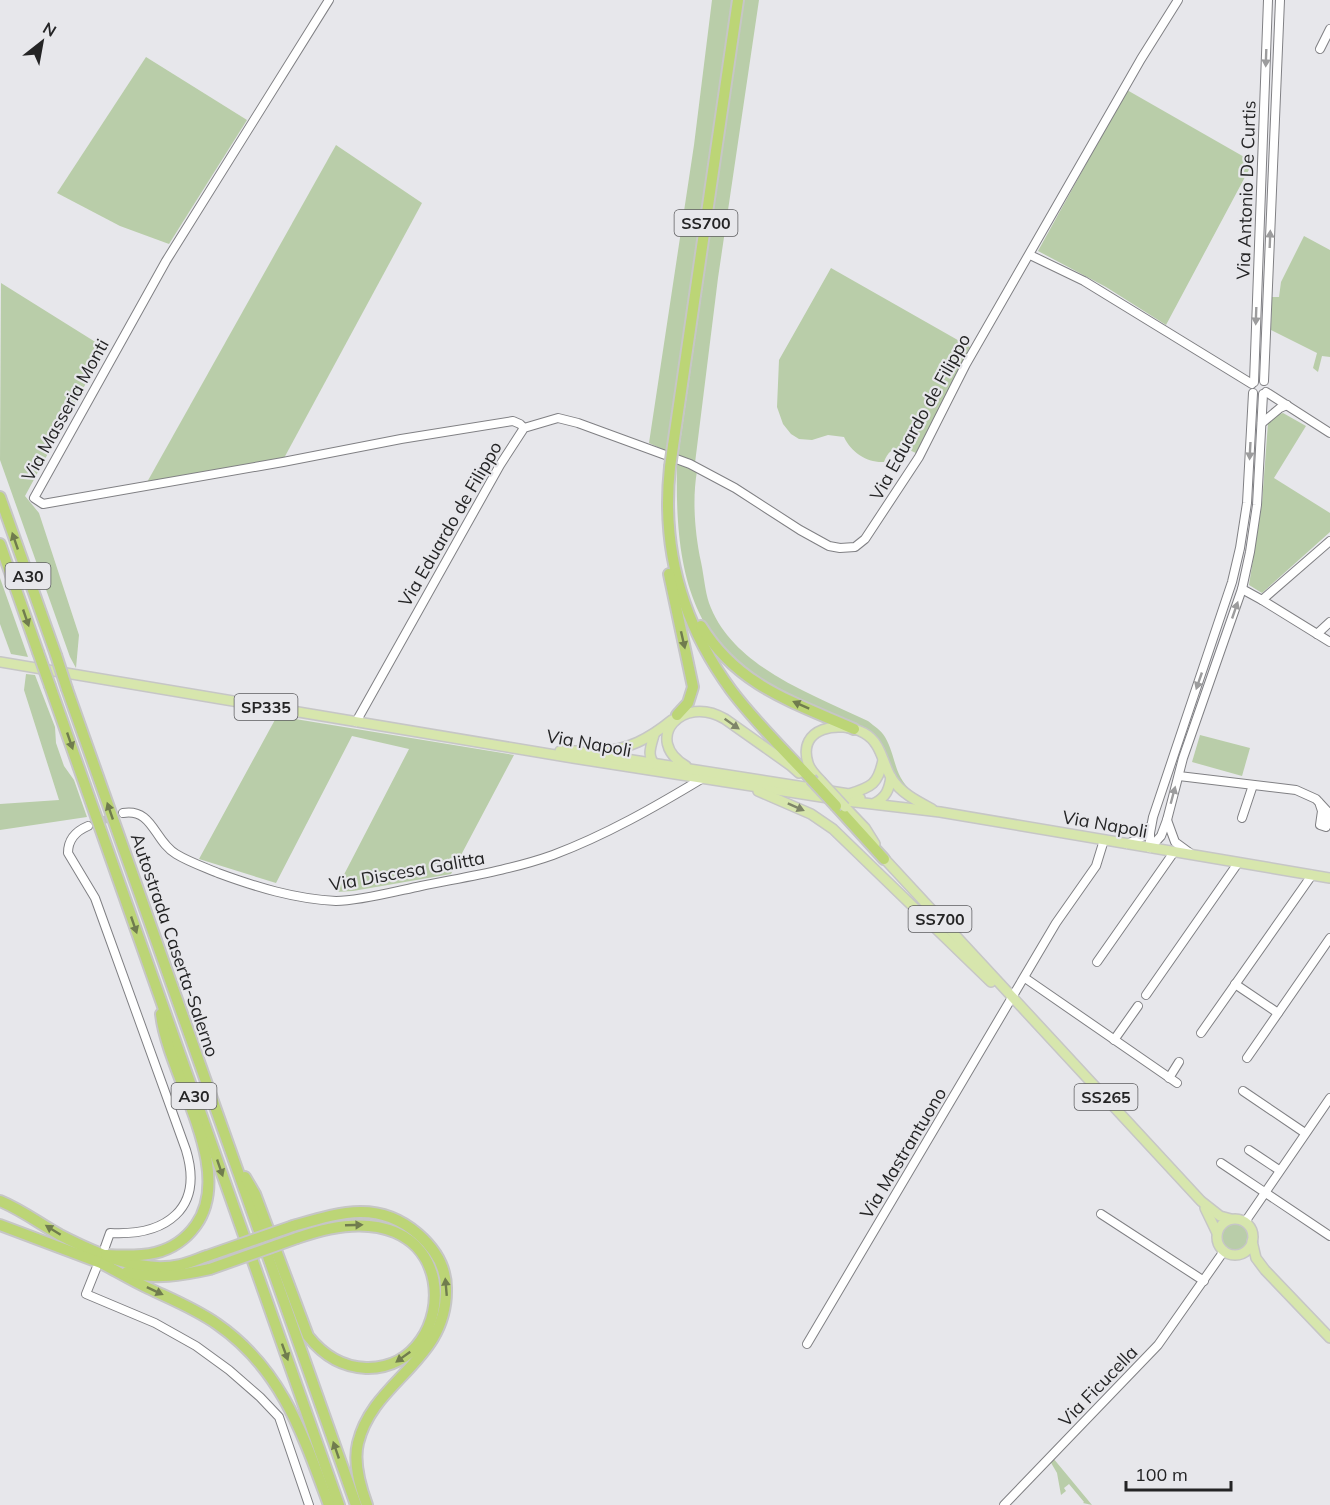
<svg xmlns="http://www.w3.org/2000/svg" width="1330" height="1505" viewBox="0 0 1330 1505" font-family="Mulish,sans-serif">
	<rect width="100%" height="100%" fill="#e7e7eb"/>
	<g fill="#b9cda9">
		<path d="M712,0h20l-66,451 -17,-8 45,-298z"/>
		<path d="M744,0h15l-41,278 -23,185 -17,-6z"/>
		<path d="M146,57l101,63 -78,124 -49,-18 -63,-33z"/>
		<path d="M1127,90l126,72 -87,163 -60,-38 -68,-36z"/>
		<path d="M336,145l86,58 -139,257 -137,24z"/>
		<path d="M1304,236l26,14v107l-8,-1 -4,16 -5,-4 4,-15 -46,-23 1,-33h7l2,-15z"/>
		<path d="M831,268l139,79 -54,106c-15,-7 -26,-8 -32,9 -17,1 -33,-10 -40,-25l-16,-2 -16,5 -13,-1 -8,-5 -8,-10 -6,-17 2,-47z"/>
		<path d="M1,283l104,65 -80,148 14,17 40,122 -3,33 -6,-11 -70,-197z"/>
		<path d="M1283,413l23,13 -32,52 56,35v19l-68,61 -13,-8 13,-82 6,-80 9,-8z"/>
		<path d="M677,462l20,9c-5,29 -2,63 4,91 3,14 4,29 8,41 23,64 103,91 159,118 6,5 13,9 17,16 12,21 8,39 28,55l-2,2c-5,-5 -11,-10 -15,-16 -10,-12 -8,-30 -20,-41 -21,-20 -67,-29 -94,-43 -97,-49 -107,-134 -105,-232z"/>
		<path d="M0,578l28,79 -17,-3 -11,-30z"/>
		<path d="M26,674l9,1 20,52 1,16 8,23 10,14 13,37 -87,13v-26l59,-4 -35,-110z"/>
		<path d="M277,716l237,39 -63,119 -98,17 -18,1 74,-143 -57,-13 -76,147 -77,-24z"/>
		<path d="M1200,735l50,13 -8,28 -50,-14z"/>
		<circle cx="1234" cy="1237" r="14"/>
		<path d="M1053,1458l39,47 -9,-2 1,-1 -15,-18 -5,4 2,3 -5,4 -4,-22 -7,-12z"/>
	</g>
	<g fill="none" stroke-linecap="round" stroke-linejoin="round">
		<path stroke="#c0c0c3" stroke-width="8" stroke-dasharray="8 4" stroke-linecap="butt" d="M88,826l35,-13"/>
		<g stroke="#808084" stroke-width="10">
			<g id="minor">
				<path d="M329,0l-163,261 -132,237 9,6 240,-42 118,-23 112,-18 7,3 4,4"/>
				<path d="M1320,49l10,-20"/>
				<path d="M1030,255l54,26 168,103"/>
				<path d="M1264,381l16,-381"/>
				<path d="M1254,382l14,-382"/>
				<path d="M1266,392l64,41"/>
				<path d="M1262,423l18,-15 7,-3"/>
				<path d="M1242,589l20,11 68,-59"/>
				<path d="M1262,600l68,42"/>
				<path d="M1317,634l13,-12"/>
				<path d="M356,722l144,-257 24,-37 34,-10 20,5 112,41 45,24 65,42 29,16 11,2 15,-1 10,-8 54,-82 47,-93 175,-305 37,-59"/>
				<path d="M1179,776l117,14 20,9 14,15 -4,13 -6,-2 2,-14 -3,-9"/>
				<path d="M123,813c30,-5 31,28 53,41 13,8 28,13 42,19 38,14 77,26 118,28 24,0 61,-10 85,-15 44,-9 90,-16 132,-31 53,-20 102,-48 150,-77"/>
				<path d="M1242,818l11,-33"/>
				<path d="M1167,820l8,22 15,11"/>
				<path d="M88,826c-12,5 -20,14 -20,27l27,45 91,252c18,59 -20,86 -76,83l-5,14"/>
				<path d="M1127,844l15,-7 7,-10"/>
				<path d="M1150,848l11,-12 6,-16 16,-62 59,-169 8,-37 7,-47 6,-111"/>
				<path d="M1150,848v-15l3,-16 79,-235 8,-34 7,-45 6,-110"/>
				<path d="M1097,962l77,-110"/>
				<path d="M1025,978l152,105"/>
				<path d="M1235,984l43,29"/>
				<path d="M1146,995l92,-132"/>
				<path d="M1201,1033l111,-158"/>
				<path d="M1114,1040l24,-34"/>
				<path d="M1247,1058l83,-120"/>
				<path d="M1169,1078l10,-16"/>
				<path d="M1243,1091l62,42"/>
				<path d="M1249,1150l30,20"/>
				<path d="M1221,1163l109,73"/>
				<path d="M1101,1214l103,67"/>
				<path d="M1245,1222l85,-124"/>
				<path d="M96,1269l-10,25 69,29 41,23 33,24 31,27 19,20 30,88"/>
				<path d="M807,1344l249,-421 40,-57 8,-26"/>
				<path d="M1004,1505l154,-160 66,-94"/>
			</g>
		</g>
		<g stroke="#c6c6c6" stroke-width="12">
			<g id="major">
				<path d="M0,662l573,96 274,43 93,11 390,66"/>
				<path d="M654,735c-3,11 -8,22 2,30"/>
				<path d="M560,751h15l274,43 11,4"/>
				<path d="M598,751c29,0 52,-13 74,-31"/>
				<path d="M686,766c-44,-26 -4,-73 39,-47l65,46 9,8"/>
				<path d="M821,781c-5,-5 -11,-11 -13,-18 -11,-36 32,-43 56,-30 18,10 18,30 28,46 9,14 25,22 40,30"/>
				<path d="M758,791l53,23 22,15 158,153"/>
				<path d="M849,794c23,-7 29,-10 34,-34"/>
				<path d="M875,803c11,-6 14,-13 16,-26"/>
				<path d="M845,807l20,21 10,16"/>
				<path d="M881,855l320,346 19,15 11,3"/>
				<path d="M1205,1208l12,25"/>
				<circle cx="1235" cy="1237" r="18"/>
				<path d="M1252,1241l4,17 9,12 65,68"/>
			</g>
		</g>
		<g stroke="#c6c6c6" stroke-width="14">
			<g id="highway">
				<path d="M673,446l65,-446"/>
				<path d="M670,467c-9,83 12,156 61,223 24,32 53,60 80,89"/>
				<path d="M0,497l56,158"/>
				<path d="M0,544l38,108"/>
				<path d="M669,574l24,113 -5,16 -11,12"/>
				<path d="M701,626c37,60 92,76 153,103"/>
				<path d="M50,686l289,819"/>
				<path d="M67,689l289,816"/>
				<path d="M836,806l48,53"/>
				<path d="M245,1177l10,17 53,142c15,19 33,31 58,32 98,3 105,-193 -69,-130"/>
				<path d="M0,1201c22,9 40,23 60,34 35,18 81,39 120,30 9,-2 18,-6 27,-9"/>
				<path d="M0,1225l109,41"/>
				<path d="M293,1226c45,-13 85,-27 125,8 16,14 28,32 28,54 2,73 -73,92 -88,155 -5,20 2,43 9,62"/>
				<path d="M106,1255c35,2 67,2 90,-30 40,-57 -28,-149 -35,-211"/>
				<path d="M103,1264c15,8 30,17 45,24 23,11 48,21 69,36 65,45 86,111 112,181"/>
				<path d="M127,1272c27,8 56,3 83,-3"/>
			</g>
		</g>
		<use href="#minor" stroke="#fff" stroke-width="8"/>
		<use href="#major" stroke="#d7e6ad" stroke-width="9"/>
		<use href="#highway" stroke="#bcd576" stroke-width="10"/>
		<g stroke="#c6c6c6" stroke-width="12" stroke-linecap="butt">
			<path id="major-bridge" d="M821,781l24,26"/>
		</g>
		<g stroke="#c6c6c6" stroke-width="14" stroke-linecap="butt">
			<g id="highway-bridge">
				<path d="M670,467l3,-21"/>
				<path d="M38,652l12,34"/>
				<path d="M56,655l11,34"/>
				<path d="M811,779l25,27"/>
				<path d="M207,1256l86,-30"/>
				<path d="M210,1269l87,-31"/>
			</g>
		</g>
		<use href="#major-bridge" stroke="#d7e6ad" stroke-width="9"/>
		<use href="#highway-bridge" stroke="#bcd576" stroke-width="10"/>
	</g>
	<defs><path id="oneway-solid" d="M-6-.8H1V-3.2L6.5 0L1 3.2V.8H-6Z" transform="scale(1.5)"/></defs>
	<g fill="#9c9c9d">
		<use href="#oneway-solid" transform="translate(1266 58) rotate(92)"/>
		<use href="#oneway-solid" transform="translate(1270 239) rotate(-88)"/>
		<use href="#oneway-solid" transform="translate(1256 316) rotate(92)"/>
		<use href="#oneway-solid" transform="translate(1250 451) rotate(93)"/>
		<use href="#oneway-solid" transform="translate(1235 610) rotate(-71)"/>
		<use href="#oneway-solid" transform="translate(1199 681) rotate(109)"/>
		<use href="#oneway-solid" transform="translate(1173 795) rotate(-75)"/>
	</g>
	<g fill="#707c4e">
		<use href="#oneway-solid" transform="translate(15 541) rotate(-109)"/>
		<use href="#oneway-solid" transform="translate(26 618) rotate(71)"/>
		<use href="#oneway-solid" transform="translate(683 640) rotate(77)"/>
		<use href="#oneway-solid" transform="translate(801 705) rotate(-156)"/>
		<use href="#oneway-solid" transform="translate(70 741) rotate(71)"/>
		<use href="#oneway-solid" transform="translate(110 811) rotate(-109)"/>
		<use href="#oneway-solid" transform="translate(134 925) rotate(71)"/>
		<use href="#oneway-solid" transform="translate(220 1168) rotate(71)"/>
		<use href="#oneway-solid" transform="translate(354 1225) rotate(-2)"/>
		<use href="#oneway-solid" transform="translate(53 1230) rotate(-148)"/>
		<use href="#oneway-solid" transform="translate(446 1287) rotate(-95)"/>
		<use href="#oneway-solid" transform="translate(155 1291) rotate(25)"/>
		<use href="#oneway-solid" transform="translate(285 1352) rotate(70)"/>
		<use href="#oneway-solid" transform="translate(403 1357) rotate(144)"/>
		<use href="#oneway-solid" transform="translate(336 1450) rotate(-109)"/>
	</g>
	<g fill="#7e8569">
		<use href="#oneway-solid" transform="translate(732 724) rotate(35)"/>
		<use href="#oneway-solid" transform="translate(796 807) rotate(24)"/>
	</g>
	<g text-anchor="middle" dominant-baseline="central" stroke-width="4.5" stroke-linejoin="round" paint-order="stroke">
		<g fill="#e7e7eb" stroke="#5e5e60" stroke-width="1.5">
			<rect x="674.5" y="210" width="63" height="26" rx="4.5"/>
			<rect x="5.5" y="563" width="45" height="26" rx="4.5"/>
			<rect x="234.5" y="694" width="63" height="26" rx="4.5"/>
			<rect x="908.5" y="906" width="63" height="26" rx="4.5"/>
			<rect x="171.5" y="1083" width="45" height="26" rx="4.5"/>
			<rect x="1074.5" y="1084" width="63" height="26" rx="4.5"/>
		</g>
		<g font-size="16" font-weight="bold" fill="#242425">
			<text x="706" y="223">SS700</text>
			<text x="28" y="576">A30</text>
			<text x="266" y="707">SP335</text>
			<text x="940" y="919">SS700</text>
			<text x="194" y="1096">A30</text>
			<text x="1106" y="1097">SS265</text>
		</g>
		<g font-size="18" fill="#242425" stroke="#e7e7eb">
			<text transform="translate(1246 190) rotate(-88)">Via Antonio De Curtis</text>
			<text transform="translate(65 410) rotate(-61)">Via Masseria Monti</text>
			<text transform="translate(920 417) rotate(-61)">Via Eduardo de Filippo</text>
			<text transform="translate(450 524) rotate(-60)">Via Eduardo de Filippo</text>
			<text transform="translate(589 743) rotate(10)">Via Napoli</text>
			<text transform="translate(1105 824) rotate(10)">Via Napoli</text>
			<text transform="translate(407 871) rotate(-10)">Via Discesa Galitta</text>
			<text transform="translate(175 945) rotate(71)">Autostrada Caserta-Salerno</text>
			<text transform="translate(903 1153) rotate(-59)">Via Mastrantuono</text>
			<text transform="translate(1098 1386) rotate(-46)">Via Ficucella</text>
		</g>
	</g>
	<g transform="translate(42 42) rotate(31)" stroke="#e7e7eb" stroke-width="4.5" paint-order="stroke">
	<path d="M0-4.5L10 22L0 15L-10 22Z" fill="#242425"/>
	<text y="-9" font-size="16" font-weight="bold" text-anchor="middle" fill="#242425">N</text>
	</g>
	<path d="M1126 1481v9h105v-9" fill="none" stroke="#242425" stroke-width="3"/>
	<text x="1135" y="1481" font-size="18" fill="#242425" stroke="#e7e7eb" stroke-width="4.5" paint-order="stroke">100 m</text>
</svg>
